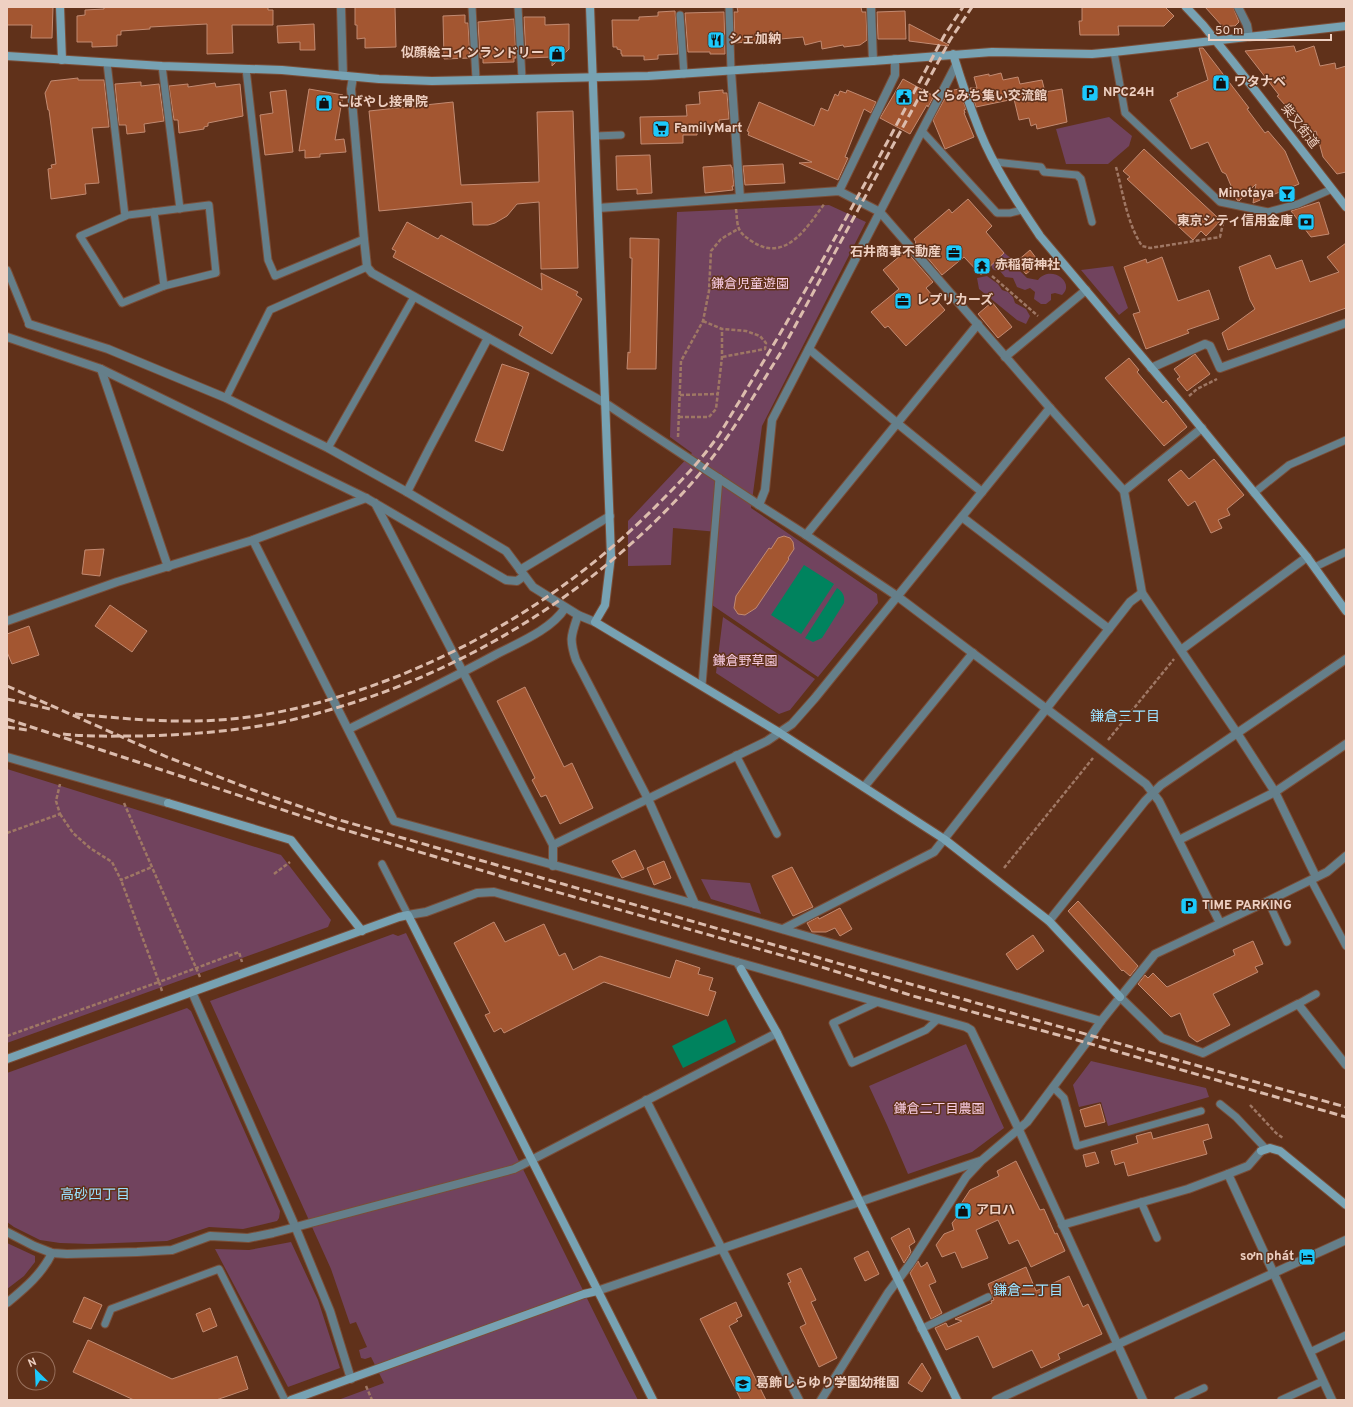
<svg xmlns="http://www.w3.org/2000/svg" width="1353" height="1407" viewBox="0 0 1353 1407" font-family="Overpass,'Noto Sans JP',sans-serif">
	<rect width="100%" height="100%" fill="#60311a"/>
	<g fill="#71435e">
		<path d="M1109,117l23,19 -3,10 -21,18h-42l-10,-35z"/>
		<path d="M829,205l37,17 -104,204 -11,82 126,86 1,9 -60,74 -106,-72 6,-73 -45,-4 -2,37 -43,1v-45l64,-68 -22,-16 7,-225z"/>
		<path d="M989,243c15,3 13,12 25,16l6,12 7,7 11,2c13,-16 38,3 24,15l-7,-2 -4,1v6l-5,4h-5l-7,-5 1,-7 -5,-4 -5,2 -8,-3 -4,-9 -8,-1 -5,-6 -6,-1 -2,-2z"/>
		<path d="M1113,266l15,42 -9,7 -38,-45z"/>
		<path d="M987,276l11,8 4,6 6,2 5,5 2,6 11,6 4,7 -4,8 -9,-4 -38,-31 -2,-11z"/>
		<path d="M723,617l92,62 -25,31 -11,4 -63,-41z"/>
		<path d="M7,769l274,86 50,65 -3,7 -321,116z"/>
		<path d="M701,879l49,4 11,31 -50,-15z"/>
		<path d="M406,933l217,438 15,29h-300l46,-17 -13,-26 -6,2 -4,-1 -2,-8 8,-3 -11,-25 -6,2 -19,-55 -121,-268 183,-67 5,2z"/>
		<path d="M187,1008l4,3 89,200 -1,7 -2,3 -34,8 -34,-2 -42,14 -77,3 -30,-1 -20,-3 -26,-13 -7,-5v-149z"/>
		<path d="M966,1044l38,84 -32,24 -64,22 -21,-49 -18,-39z"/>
		<path d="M1091,1061l115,27 3,9 -101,29 -7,-24 -22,5 -6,-22z"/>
		<path d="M291,1242l27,58 22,68 -52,19 -73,-138 34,1z"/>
		<path d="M7,1243l28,13v6l-11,14 -17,13z"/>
	</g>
	<g fill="#00835e">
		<path d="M804,565l30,19 -33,50 -30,-19z"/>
		<path d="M837,588c6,4 8,8 7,15l-22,35 -9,4 -8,-4z"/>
		<path d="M726,1019l10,23 -53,26 -11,-22z"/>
	</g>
	<g fill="#a35631" stroke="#c28a71">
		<path d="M7,7h46l-1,31h-21l1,-13h-25z"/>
		<path d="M104,7h164v3h5v15h-41l1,28 -26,1v-30l-57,3v2l-29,2v4h-4v11l-25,1v-5h-15v-26l8,-1v-5l19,-1z"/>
		<path d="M355,7h40l1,40 -31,1v-10l-8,1v-14h-2z"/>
		<path d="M737,7h124l1,5h4l1,28 -7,5 -16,2 -1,-2 -21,4 -1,-8 -16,4 -2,-8 -68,6 -1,-31h4z"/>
		<path d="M1082,7h83l9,9 -10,10h-46l1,9h-39l-1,-14h3z"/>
		<path d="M1205,7h28l6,15 -4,4h-11l-1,1z"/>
		<path d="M675,11l3,43 -20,1v4l-14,1v-4h-22v-2h-1v-4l-4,-1v-2h-4l-1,-27h27v-3l19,-1v-4z"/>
		<path d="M905,11l1,28h-28l-1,-27z"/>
		<path d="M724,12l1,42h-15v-2h-22l-3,-39z"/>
		<path d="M465,15v8h3l2,35 -26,1 -1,-43z"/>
		<path d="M524,17h21v8l24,-1v25l-17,17v-9l-26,1z"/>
		<path d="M514,19l2,39h-2v4l-31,1v-5h-3l-2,-36z"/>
		<path d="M314,24l1,26h-15v-8l-22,1 -1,-17z"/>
		<path d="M909,24l40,21 -1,1 -39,-5z"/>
		<path d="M1294,46l2,6 18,-6 6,20 15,-3 1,6 10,-3v106l-9,2 -14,-17 -7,-26 -8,3 -6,-10 -25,-28 2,-1 -34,-44z"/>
		<path d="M1199,48h4l46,60 -2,1 18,24 3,-2 17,20 14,33 -46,19 3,-19 -17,17 -2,-1 -11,-26 -4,-2 -14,-30 -17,7 -21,-49 8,-4 -1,-3 31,-13z"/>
		<path d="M1001,73l2,7 15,-3 2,7 22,-4 3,12 17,-3 5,33 -30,7 -1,-5 -5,2 -2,-8 -10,2 -5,-21 -38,8 -6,-19h7l-3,-11 15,-3v2z"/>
		<path d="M78,78v2h26l5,47 -17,1 7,55 -14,1 1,10 -35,5 -3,-30 4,-1 -1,-3 5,-1 -7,-54h-1l-3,-17 6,-12z"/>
		<path d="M903,79l31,17 -6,11 -1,-2 -17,29 -30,-16z"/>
		<path d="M141,82v4l18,-2 5,37 -20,3 1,8 -18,2 -1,-9h-7l-4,-41z"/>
		<path d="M215,83l1,4 24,-3 3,32 -35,7v3l-4,1v2l-25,4 -1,-13h-4l-5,-34 19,-2v3z"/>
		<path d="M309,89l34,6 -8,45 9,-1 2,13 -26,2v3l-15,1v-8l-6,1z"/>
		<path d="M959,89l7,20 -2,1 1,3h-1l10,24 -29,12 -12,-29 16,-29z"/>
		<path d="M286,90l7,62 -28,3 -5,-40 13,-2 -3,-21z"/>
		<path d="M723,90v3h4l2,26 -10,1v5h-22v10h-14v8l-42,1 -1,-27 47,-1 -1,-11 14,-1 -1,-12z"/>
		<path d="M847,90l29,12 -5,11 -7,-4 -19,48 3,1 -10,22 -39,-17 13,-1 -64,-27 1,-3 -2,-1 12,-29 55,24 7,-18 7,3 7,-17 3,2 2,-5 6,2z"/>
		<path d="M453,102l8,83 78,-3 -2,-70 36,-1 5,157 -37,1 -2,-67 -22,2 -10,12 -12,7 -7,2h-15l-1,-23 -93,9 -10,-100z"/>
		<path d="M1144,149l73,68h-1l7,1 -17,18 -5,-5 -8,9 -66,-61 3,-2 -7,-6z"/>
		<path d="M650,155l2,38 -15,1v-5l-20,1 -1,-34z"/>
		<path d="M783,164l2,19 -40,2 -2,-19z"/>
		<path d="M731,165v2h1l2,19h-2l1,4 -28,3 -2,-26z"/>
		<path d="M968,199l24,27 -6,6 18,21 -23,22 -17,-18 -22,18 -27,-32 1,-1 -2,-3 35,-30 3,4z"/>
		<path d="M1319,202l10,32 -18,3 -20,-26z"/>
		<path d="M407,222l31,17 3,-4 101,55 -1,-17 37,19 -2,3 6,4 -30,55 -33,-19 4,-8 -130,-70 3,-6 -4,-2z"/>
		<path d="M630,238l29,1 -3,130h-29l1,-17 2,1 2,-95h-2z"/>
		<path d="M1346,243v65l-118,42 -6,-17 33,-24 -5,-9 -11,-33 31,-12 6,14 26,-9 8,22 29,-10 -12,-15z"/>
		<path d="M1030,250l10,13 -14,11 -10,-12z"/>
		<path d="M906,251l27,31 -7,6 19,22 -39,36 -18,-20 -3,2 -14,-16 28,-23 -16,-19z"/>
		<path d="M1162,257l16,44 31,-11 10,29 -32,11 2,3 -43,16 -13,-35 7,-2 -16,-45 22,-8 1,4z"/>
		<path d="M992,302l20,25 -14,11 -20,-24z"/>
		<path d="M1195,354l15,20 -23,17 -10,-12 3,-2 -6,-8z"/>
		<path d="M1129,358l10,12 -2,2 26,31 3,-3 21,27 -23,19 -59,-68z"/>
		<path d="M502,364l27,9 -26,78 -28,-10z"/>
		<path d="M1214,459l30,36 -17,14 3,6 -12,5 4,8 -11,5 -16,-32 -7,5 -20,-26 13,-10 8,9z"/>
		<path d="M784,536l6,2 3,4 1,7 -6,9 1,1 -33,49 -11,7 -7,-1 -4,-6 2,-12 33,-48 2,1 7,-11z"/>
		<path d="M104,549l-4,27 -18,-2 3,-24z"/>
		<path d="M110,605l37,26 -15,21 -37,-26z"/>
		<path d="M29,626l10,29 -27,9 -5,-12v-18z"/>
		<path d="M525,687l39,80 8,-4 21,45 -33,16 -14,-29 -5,2 -9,-17 3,-2 -38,-77z"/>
		<path d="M635,850l9,19 -22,9 -10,-17z"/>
		<path d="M664,861l7,17 -17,7 -7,-17z"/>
		<path d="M792,867l21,40 -20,9 -21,-40z"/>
		<path d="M1078,901l60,65 -8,10 -7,-6 -1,1 -54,-60z"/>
		<path d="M840,908l12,21 -12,7 -5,-8 -9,4h-14l-5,-9 11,-6 1,2z"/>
		<path d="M494,922l11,20 39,-18 15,32 6,-3 8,17 27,-14 70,22 6,-18 24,8 -2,6 15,4 -4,12 7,2 -8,24 -104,-34 -100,51 -3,-5 -7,4 -9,-17 5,-2 -36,-70z"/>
		<path d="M1033,935l11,16 -27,19 -11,-16z"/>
		<path d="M1253,941l10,23 -8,3 3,5 -45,22 17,31 -33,17 -8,-6 -9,-23 -9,4 -33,-33 7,-9 3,3 5,-5 14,14 68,-32 -2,-5z"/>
		<path d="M1100,1104l5,18 -20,5 -5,-17z"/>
		<path d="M1208,1124l4,14 -9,3 4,13 -79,22 -4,-14 -9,3 -4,-14 27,-8 -2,-7 15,-4 2,7z"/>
		<path d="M1095,1152l4,11 -13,4 -3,-12z"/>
		<path d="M1016,1161l24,49 4,-1 11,25 2,-1 8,18 -34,16 -13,-27 -9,4 -11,-24 -22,10 12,28 -26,10 -7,-16 -13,5 -6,-12 8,-11 10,-4 -2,-7 6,-7 -1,-6 13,-20 29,-14 -2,-5z"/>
		<path d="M909,1228l6,14 -6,4 2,6 -7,11 -13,-25z"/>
		<path d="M868,1251l11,23 -14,7 -11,-23z"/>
		<path d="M918,1261l3,6 5,-3 1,-2 9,20 -7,3 13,28 -11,6 -21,-46z"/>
		<path d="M1026,1267l10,24 33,-15 14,31 5,-3 14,30 -44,20 2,5 -19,9 -9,-18 -39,18 -15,-32 -32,14 -11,-22 11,-5 2,4 14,-6 -7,-2 37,-16 -1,-2 3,-1 -6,-16z"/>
		<path d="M801,1268l15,32 -5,2 26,56 -18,9 -19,-40 6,-3 -18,-41 3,-1 -4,-8z"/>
		<path d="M84,1297l18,8 -11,24 -18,-7z"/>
		<path d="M736,1302l6,14 -6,3 2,2 -9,5 37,74h-25l-41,-81z"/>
		<path d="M210,1308l7,18 -14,6 -7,-18z"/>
		<path d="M88,1340l84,39 65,-23 11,33 -32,11h-82l-61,-28z"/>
		<path d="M922,1363l9,15 -9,14 -14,-9z"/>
	</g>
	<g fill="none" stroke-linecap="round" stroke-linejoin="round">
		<g stroke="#7a4e38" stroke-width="9">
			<g id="lane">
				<path d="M472,7l4,72"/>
				<path d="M518,7l4,71"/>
				<path d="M729,7l2,64"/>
				<path d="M680,15l4,59"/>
				<path d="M1114,52l11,61 95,89 48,10 30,-8 34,-15"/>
				<path d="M107,63l18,153"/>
				<path d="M162,66l18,143"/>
				<path d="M246,69l22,191 7,16 89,-37"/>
				<path d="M922,131l75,82h13l12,-3"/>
				<path d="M595,136l26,-1"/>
				<path d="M995,162l46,5 3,5 33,3 4,4 11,43"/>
				<path d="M209,205l7,68 -52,13 -42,17 -42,-67 48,-21z"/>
				<path d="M154,212l10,74"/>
				<path d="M7,270l22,54"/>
				<path d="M226,398l44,-88 97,-43"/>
				<path d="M328,448l86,-151"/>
				<path d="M1254,493l35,-28 57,-25"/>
				<path d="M1315,567l31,-15"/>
				<path d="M702,685l17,-207"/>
				<path d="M736,755l41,79"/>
				<path d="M382,864l26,51"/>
				<path d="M1311,880l35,66"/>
				<path d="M1268,901l19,41"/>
				<path d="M878,1002l-45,21 19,40 74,-33 12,-11"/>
				<path d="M1298,1004l18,-10"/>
				<path d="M1053,1087l11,11 13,48 124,-35"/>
				<path d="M1220,1104l16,13 30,32"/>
				<path d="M1141,1202l16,36"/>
				<path d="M105,1324l6,-15 108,-40 66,131"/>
				<path d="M921,1329l67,-32"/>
				<path d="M1310,1352l36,-17"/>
				<path d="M1178,1400l26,-12"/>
				<path d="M1281,1400l42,-19"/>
			</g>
		</g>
		<g stroke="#7a4e38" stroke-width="10">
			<g id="street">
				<path d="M341,7l2,69"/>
				<path d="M871,7l2,54"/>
				<path d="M1238,7l9,18 2,12"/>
				<path d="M731,71l9,127"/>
				<path d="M353,77l-2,12 13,150 3,28 5,6 233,130 154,102 47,30 91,61 249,188 13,17 61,122"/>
				<path d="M839,191l56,-116v-16"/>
				<path d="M598,208l241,-17 41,21 170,196 74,83 18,102 95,140 38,59 41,85"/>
				<path d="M29,324l79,25 118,49 102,50 79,44 99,59 27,36 45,28 17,7"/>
				<path d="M7,337l94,32 67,198"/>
				<path d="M809,349l88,74 85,69"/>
				<path d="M1005,357l81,-67"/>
				<path d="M1151,368l54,-24 5,2 10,22 126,-45"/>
				<path d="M101,369l265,129 140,82 11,1 7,-5"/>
				<path d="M1124,491l78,-63"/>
				<path d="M407,492l23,-45 58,-109"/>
				<path d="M375,503l178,342"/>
				<path d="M759,505l6,-15 7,-70 184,-355"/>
				<path d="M962,517l147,112"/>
				<path d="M806,535l172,-211"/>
				<path d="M253,540l141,281 301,83 406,117"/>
				<path d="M520,570l90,-54"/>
				<path d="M578,615c-7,21 -9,24 -2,45l72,139 47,105"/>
				<path d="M7,621l110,-39 136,-42 113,-42"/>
				<path d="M1181,650l126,-93"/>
				<path d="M349,729c49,-24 98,-48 146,-74 23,-12 56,-25 70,-47"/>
				<path d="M7,757l161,46"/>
				<path d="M864,787l109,-134"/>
				<path d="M1179,840l96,-48 71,-48"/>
				<path d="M553,866v-21l214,-104 25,-17 23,-26 235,-290"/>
				<path d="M408,915l18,-3 51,-19 17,-1 243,70 3,5"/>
				<path d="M1049,921l96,-120 16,-16 185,-126"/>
				<path d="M783,929l151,-77 196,-250 12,-9"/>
				<path d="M737,962l229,65 5,3 48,100 124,270"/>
				<path d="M192,992l103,234 35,85 21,68"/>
				<path d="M1120,997l42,41 41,15 95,-49 48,61"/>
				<path d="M646,1100l153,300"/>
				<path d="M1228,1174l104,226"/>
				<path d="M1062,1225l126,-36 40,-15 20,-8 13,-15"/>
				<path d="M7,1232l27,14 18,7 15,1 70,-2 35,-2 38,-14 38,2 25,-5 241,-64 263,-136"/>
				<path d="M597,1291l383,-130"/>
				<path d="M7,1303c18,-15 35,-29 45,-50"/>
				<path d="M821,1400l67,-107 22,-29 56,-87 15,-16 46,-39 59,-79 15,-22 54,-67 113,-53 59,-29 19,-16"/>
				<path d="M996,1400l350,-160"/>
			</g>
		</g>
		<g stroke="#7a4e38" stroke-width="10">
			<g id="secondary">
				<path d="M60,7l2,53"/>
				<path d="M590,7l21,549 -6,49 -10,17 185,111 164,106 105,82 71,76"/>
				<path d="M1186,7l17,18 30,37 113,145"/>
				<path d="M953,54c8,26 17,53 27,78 15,37 38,71 60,104l141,167 126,154 39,54"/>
				<path d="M7,56l155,10 120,4 97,9 53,2 216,-5 225,-15 119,-9 100,2 22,-2 232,-26"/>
				<path d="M168,803l123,37 71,91"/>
				<path d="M741,969l36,64 180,367"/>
				<path d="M7,1059l392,-142 9,-2 245,485"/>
				<path d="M1261,1151l9,-3 10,3 66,54"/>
				<path d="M291,1400l293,-106 13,-3"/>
			</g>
		</g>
		<g stroke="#9f7764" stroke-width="2.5" stroke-dasharray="4 2" stroke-linecap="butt">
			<path d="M1116,167c7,26 11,56 26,79l8,2 70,-11 5,-23"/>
			<path d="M736,209c2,19 0,22 17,33 33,21 54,-15 72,-39"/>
			<path d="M992,276l46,40"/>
			<path d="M703,321l19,8 24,2 14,5 6,7 -1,6 -43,8"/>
			<path d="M680,395l38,-1"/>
			<path d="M1189,396l8,-7 20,-10"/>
			<path d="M679,417h30l7,-8 6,-52v-28"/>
			<path d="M678,437l3,-76 22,-40 6,-30 2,-40 10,-12 17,-10"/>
			<path d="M1108,740l66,-81"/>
			<path d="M124,803l76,174"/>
			<path d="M60,814l13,19 17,15 22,14 9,18 31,-13"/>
			<path d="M7,833l53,-19 -4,-13 4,-17"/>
			<path d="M1004,868l89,-110"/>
			<path d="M274,874l16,-12"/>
			<path d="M162,991l-3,-9 80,-30 3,10"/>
			<path d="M7,1036l152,-54 -38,-102"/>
			<path d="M1250,1105l26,28 7,5"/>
			<path d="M366,1386l6,14"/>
		</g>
		<use href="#lane" stroke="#657f8a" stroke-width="7"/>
		<use href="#street" stroke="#657f8a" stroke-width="8"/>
		<use href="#secondary" stroke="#77a2b3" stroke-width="8"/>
		<g stroke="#dcbcad" stroke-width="3" stroke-dasharray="8 4" stroke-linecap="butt">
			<path d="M7,686l160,71 86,33 83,29c337,96 673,195 1010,288"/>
			<path d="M7,699l43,10"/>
			<path d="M75,714c52,5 104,10 156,5 54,-5 106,-20 157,-39 106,-41 198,-101 277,-183 17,-17 34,-35 48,-54 10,-13 17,-27 26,-41 16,-27 33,-54 49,-82 55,-93 105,-189 156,-284l19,-29"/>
			<path d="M7,719l328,108 179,53 295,83 104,33 164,44 269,77"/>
			<path d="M7,727l20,3"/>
			<path d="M63,734c25,3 52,2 77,2 47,-1 93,-5 138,-13 24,-5 48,-12 71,-19 130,-41 251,-118 342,-220 35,-40 62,-87 90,-132l169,-312 22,-33"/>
		</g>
	</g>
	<defs>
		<g id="restaurant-square" transform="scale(0.9)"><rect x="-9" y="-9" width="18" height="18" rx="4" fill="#1cc9fc" stroke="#60311a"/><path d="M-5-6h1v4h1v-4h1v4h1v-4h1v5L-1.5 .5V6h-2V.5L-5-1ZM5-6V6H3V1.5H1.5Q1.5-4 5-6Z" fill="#111"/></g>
		<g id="shop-square" transform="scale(0.9)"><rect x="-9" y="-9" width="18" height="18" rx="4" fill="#1cc9fc" stroke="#60311a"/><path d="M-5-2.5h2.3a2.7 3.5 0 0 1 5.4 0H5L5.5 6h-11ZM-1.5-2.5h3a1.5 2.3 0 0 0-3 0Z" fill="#111"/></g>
		<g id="parking-square" transform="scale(0.9)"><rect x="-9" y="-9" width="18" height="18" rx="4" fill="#1cc9fc" stroke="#60311a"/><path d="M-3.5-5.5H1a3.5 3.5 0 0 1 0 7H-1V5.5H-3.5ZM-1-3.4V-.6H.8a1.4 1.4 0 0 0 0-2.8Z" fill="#111"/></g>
		<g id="civic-square" transform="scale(0.9)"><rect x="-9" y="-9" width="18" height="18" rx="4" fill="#1cc9fc" stroke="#60311a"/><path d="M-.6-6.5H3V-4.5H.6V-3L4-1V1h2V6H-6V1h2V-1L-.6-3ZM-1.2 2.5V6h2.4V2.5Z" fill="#111"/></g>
		<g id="supermarket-square" transform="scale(0.9)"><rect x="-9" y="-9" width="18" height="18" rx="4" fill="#1cc9fc" stroke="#60311a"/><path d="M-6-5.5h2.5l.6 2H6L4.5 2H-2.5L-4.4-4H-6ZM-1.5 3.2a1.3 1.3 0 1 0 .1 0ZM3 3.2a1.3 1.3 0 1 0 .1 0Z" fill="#111"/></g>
		<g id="bar-square" transform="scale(0.9)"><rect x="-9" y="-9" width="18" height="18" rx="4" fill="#1cc9fc" stroke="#60311a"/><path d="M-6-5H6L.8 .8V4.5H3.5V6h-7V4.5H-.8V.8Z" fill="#111"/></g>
		<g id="bank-square" transform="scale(0.9)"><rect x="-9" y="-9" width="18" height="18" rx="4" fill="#1cc9fc" stroke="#60311a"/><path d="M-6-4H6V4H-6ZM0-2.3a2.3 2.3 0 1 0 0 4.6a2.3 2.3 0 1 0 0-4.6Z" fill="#111"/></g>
		<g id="office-square" transform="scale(0.9)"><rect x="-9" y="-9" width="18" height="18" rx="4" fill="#1cc9fc" stroke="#60311a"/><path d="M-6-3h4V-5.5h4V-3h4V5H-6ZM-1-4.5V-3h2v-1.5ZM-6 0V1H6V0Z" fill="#111"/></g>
		<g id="temple-square" transform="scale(0.9)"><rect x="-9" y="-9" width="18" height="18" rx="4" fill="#1cc9fc" stroke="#60311a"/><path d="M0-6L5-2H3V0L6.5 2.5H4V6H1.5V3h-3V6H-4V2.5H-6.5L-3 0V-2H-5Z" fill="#111"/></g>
		<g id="hotel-square" transform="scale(0.9)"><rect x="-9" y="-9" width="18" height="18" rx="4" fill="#1cc9fc" stroke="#60311a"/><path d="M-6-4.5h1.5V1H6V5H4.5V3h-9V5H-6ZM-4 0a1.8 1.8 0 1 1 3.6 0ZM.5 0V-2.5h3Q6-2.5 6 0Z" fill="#111"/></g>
		<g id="school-square" transform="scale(0.9)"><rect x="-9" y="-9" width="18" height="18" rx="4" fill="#1cc9fc" stroke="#60311a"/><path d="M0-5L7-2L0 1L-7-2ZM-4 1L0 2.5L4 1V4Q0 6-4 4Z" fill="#111"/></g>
	</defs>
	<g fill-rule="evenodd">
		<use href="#restaurant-square" x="716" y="40"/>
		<use href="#shop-square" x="557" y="54"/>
		<use href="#shop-square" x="1221" y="83"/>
		<use href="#parking-square" x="1090" y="93"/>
		<use href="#civic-square" x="904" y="97"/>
		<use href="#shop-square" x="324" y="103"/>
		<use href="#supermarket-square" x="661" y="129"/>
		<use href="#bar-square" x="1287" y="194"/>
		<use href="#bank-square" x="1306" y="222"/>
		<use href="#office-square" x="954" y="253"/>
		<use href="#temple-square" x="982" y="266"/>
		<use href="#office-square" x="903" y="301"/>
		<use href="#parking-square" x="1189" y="906"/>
		<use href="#shop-square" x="963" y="1211"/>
		<use href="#hotel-square" x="1307" y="1257"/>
		<use href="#school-square" x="743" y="1384"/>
	</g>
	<g text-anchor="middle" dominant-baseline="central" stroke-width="3" stroke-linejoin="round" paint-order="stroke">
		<g font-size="13" font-weight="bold" fill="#eed0c2" stroke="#60311a" text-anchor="start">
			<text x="729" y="40">シェ加納</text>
			<text x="544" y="54" text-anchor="end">似顔絵コインランドリー</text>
			<text x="1234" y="83">ワタナベ</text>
			<text x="1103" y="93">NPC24H</text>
			<text x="917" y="97">さくらみち集い交流館</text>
			<text x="337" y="103">こばやし接骨院</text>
			<text x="674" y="129">FamilyMart</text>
			<text x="1274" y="194" text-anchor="end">Minotaya</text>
			<text x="1293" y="222" text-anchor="end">東京シティ信用金庫</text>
			<text x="941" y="253" text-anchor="end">石井商事不動産</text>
			<text x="995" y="266">赤稲荷神社</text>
			<text x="916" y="301">レプリカーズ</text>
			<text x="1202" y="906">TIME PARKING</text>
			<text x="976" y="1211">アロハ</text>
			<text x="1294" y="1257" text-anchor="end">sơn phát</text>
			<text x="756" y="1384">葛飾しらゆり学園幼稚園</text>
		</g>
		<g font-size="13" fill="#eed0c2" stroke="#60311a">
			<text transform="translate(1299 127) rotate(52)">柴又街道</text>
		</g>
		<g font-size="13" fill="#f9cde4" stroke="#60311a">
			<text x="750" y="285">鎌倉児童遊園</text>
			<text x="745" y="662">鎌倉野草園</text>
			<text x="939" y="1110">鎌倉二丁目農園</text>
		</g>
		<g font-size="14" fill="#9be1fe" stroke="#60311a">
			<text x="1125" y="717">鎌倉三丁目</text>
			<text x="95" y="1195">高砂四丁目</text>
			<text x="1028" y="1291">鎌倉二丁目</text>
		</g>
	</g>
	<rect width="1353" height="1407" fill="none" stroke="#eed0c2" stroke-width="16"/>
	<g transform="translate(36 1371) rotate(336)"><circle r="19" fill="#60311a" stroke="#99715d"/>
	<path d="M0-3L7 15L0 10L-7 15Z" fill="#1cc9fc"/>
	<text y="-6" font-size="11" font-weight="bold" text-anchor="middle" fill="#eed0c2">N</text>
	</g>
	<path d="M1209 34v6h122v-6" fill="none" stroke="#eed0c2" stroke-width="2"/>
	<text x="1215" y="34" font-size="12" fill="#eed0c2" stroke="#60311a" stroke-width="3" paint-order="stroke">50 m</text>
</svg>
